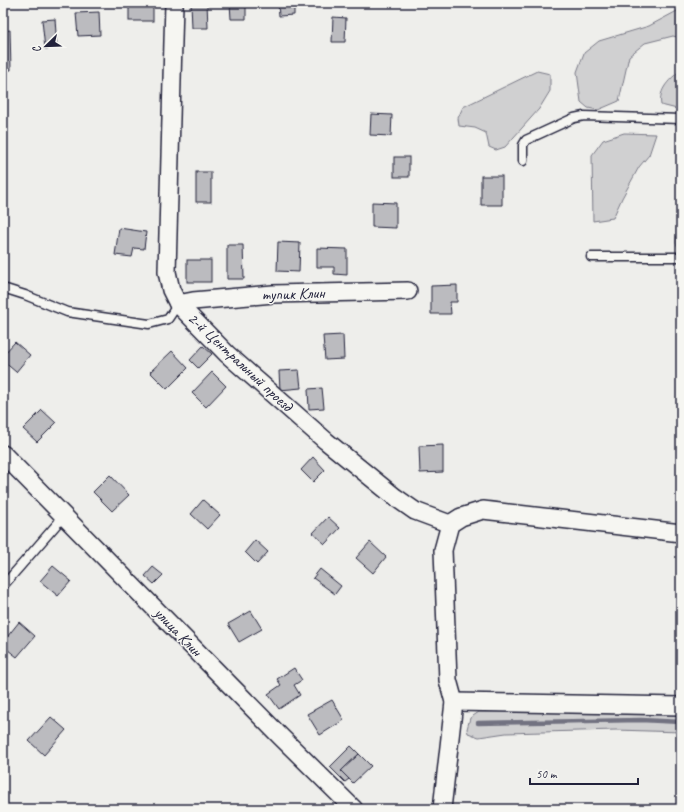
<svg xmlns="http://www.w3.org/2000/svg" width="684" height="812" viewBox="0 0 684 812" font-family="Caveat,sans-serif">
	<rect width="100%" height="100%" fill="#eeeeeb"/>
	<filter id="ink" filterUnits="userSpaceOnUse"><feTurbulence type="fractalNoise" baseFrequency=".025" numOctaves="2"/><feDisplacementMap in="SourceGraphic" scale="8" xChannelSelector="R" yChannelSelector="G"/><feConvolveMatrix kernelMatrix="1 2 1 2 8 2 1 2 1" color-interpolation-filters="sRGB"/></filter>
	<g filter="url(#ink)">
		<g fill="#d0d0d1" stroke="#797986">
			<path d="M681,10v28l-8,-2 -28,7 -16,13 -10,45 -21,9 -10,-2 -7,-6 -4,-30 7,-19 15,-12 50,-15 28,-15z"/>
			<path d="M681,70v38l-4,1 -16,-4c-3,-16 9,-26 20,-35z"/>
			<path d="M537,71l13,3v17l-11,18 -34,38 -9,3 -7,-3 -3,-14 -11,-5 -16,-2 -1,-8 5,-11z"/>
			<path d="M624,133l32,1 -7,21 -10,12 -17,31 -9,20 -20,3 -1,-66 11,-15z"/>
			<path d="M681,184v66h-2l-3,-7 3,-56z"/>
			<path d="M553,711l128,2v19l-65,-2 -110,3 -27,4 -11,-4 -1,-4 3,-11 9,-6z"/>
		</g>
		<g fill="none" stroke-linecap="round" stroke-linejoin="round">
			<path stroke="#727281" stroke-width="4.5" d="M478,723l163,-3 40,2"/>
		</g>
		<g fill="#bbbbbf" stroke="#22223b">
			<path d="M191,3h16l1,25h-16z"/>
			<path d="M230,3h16v16h-15z"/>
			<path d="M278,3h16v12l-15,1z"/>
			<rect x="129" y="4" width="24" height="17"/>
			<path d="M99,12l1,23 -22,1 -2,-23z"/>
			<path d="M333,17l13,1 -1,24h-13z"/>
			<path d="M55,19l2,29 -12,1 -3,-29z"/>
			<path d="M10,30l1,40h-8v-39z"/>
			<path d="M371,114l21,1 -1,21 -21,-1z"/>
			<rect x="394" y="157" width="15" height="20"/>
			<rect x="196" y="172" width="15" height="30"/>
			<rect x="481" y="176" width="21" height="29"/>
			<path d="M372,202l24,1v25l-24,-1z"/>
			<path d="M119,228l27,4 -2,17 -10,-1 -2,9 -17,-2z"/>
			<path d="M278,242l22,1 -1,29 -22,-1z"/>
			<path d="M227,245h16l1,34h-17z"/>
			<path d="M317,248l30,1v26l-13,-1v-7h-17z"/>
			<rect x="187" y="260" width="24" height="22"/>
			<path d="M457,285v17h-7l1,12h-20v-28z"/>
			<path d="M343,335l1,24 -19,1 -2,-24z"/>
			<path d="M15,342l15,13 -14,17 -13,-11v-6z"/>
			<path d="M203,346l9,8 -14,14 -8,-8z"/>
			<path d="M172,351l16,17 -21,21 -17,-17z"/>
			<path d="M299,370l2,18 -21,2 -1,-19z"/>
			<path d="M212,372l14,14 -20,21 -14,-14z"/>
			<path d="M322,388l2,20 -15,1 -1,-20z"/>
			<path d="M42,410l14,13 -19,19 -14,-13z"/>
			<path d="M443,445v27l-23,1 -1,-27z"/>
			<path d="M313,457l12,13 -12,12 -12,-12z"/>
			<path d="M110,475l19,20 -17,16 -19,-19z"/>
			<path d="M203,500l17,15 -13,14 -16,-15z"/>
			<path d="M328,517l12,11 -15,16 -12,-11z"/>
			<path d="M255,540l13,12 -11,12 -12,-12z"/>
			<path d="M370,542l16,15 -13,16 -17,-15z"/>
			<path d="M53,566l18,15 -13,15 -18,-15z"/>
			<path d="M153,567l10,8 -9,9 -9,-8z"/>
			<path d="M320,569l21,17 -6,8 -22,-16z"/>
			<path d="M251,611l11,18 -23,13 -11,-18z"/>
			<path d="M19,622l16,14 -18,21 -14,-11v-4z"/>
			<path d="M294,668l8,12 -8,5 6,10 -21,14 -11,-15 13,-9 -4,-6z"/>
			<path d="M332,700l12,20 -24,15 -13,-21z"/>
			<path d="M51,717l15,13 -22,25 -15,-14z"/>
			<path d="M351,746l8,8 -18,17 8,8 -4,3 -15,-15z"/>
			<path d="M359,754l12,12 -18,17 -12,-12z"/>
		</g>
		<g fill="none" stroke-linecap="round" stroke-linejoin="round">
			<g stroke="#22223b" stroke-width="11">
				<g id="service">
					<path d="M523,161v-16l3,-5 48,-22 10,-2 97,3"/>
					<path d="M591,257h90"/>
					<path d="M3,288l22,7 42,17 82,12 19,-5 10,-15"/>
					<path d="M3,586l61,-70"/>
				</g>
			</g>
			<g stroke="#22223b" stroke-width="20">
				<g id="minor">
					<path d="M174,3l-7,269 4,18 7,14 49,50 99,87 69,56 20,14 35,13"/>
					<path d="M178,304l15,-3 80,-7 135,-3"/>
					<path d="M3,454l278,283 73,72"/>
					<path d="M454,702l227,4"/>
					<path d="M442,809l12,-107 -6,-22 -5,-130 7,-26 11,-7 22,-7 198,23"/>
				</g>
			</g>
			<use href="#service" stroke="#f6f6f2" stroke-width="8"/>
			<use href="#minor" stroke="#f6f6f2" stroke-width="17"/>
		</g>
	</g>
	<g text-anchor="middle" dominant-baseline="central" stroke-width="3" stroke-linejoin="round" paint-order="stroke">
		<g font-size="16" fill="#22223b" stroke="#f6f6f2">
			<text transform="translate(293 294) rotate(-2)">тупик Клин</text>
			<text transform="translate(240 362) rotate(43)">2-й Центральный проезд</text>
			<text transform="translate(178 632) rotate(46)">улица Клин</text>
		</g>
	</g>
	<rect width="684" height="812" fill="none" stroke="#f6f6f2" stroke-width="16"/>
	<rect x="8" y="8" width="668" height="796" fill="none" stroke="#22223b" stroke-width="1.5" filter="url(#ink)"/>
	<g transform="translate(46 46) rotate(247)" stroke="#f6f6f2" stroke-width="3" paint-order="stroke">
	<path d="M0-3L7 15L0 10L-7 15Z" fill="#22223b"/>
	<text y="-6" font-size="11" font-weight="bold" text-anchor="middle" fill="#22223b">С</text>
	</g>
	<path d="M530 778v6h108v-6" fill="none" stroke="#22223b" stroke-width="2"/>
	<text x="536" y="778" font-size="12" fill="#22223b" stroke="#f6f6f2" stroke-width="3" paint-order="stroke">50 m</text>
</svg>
